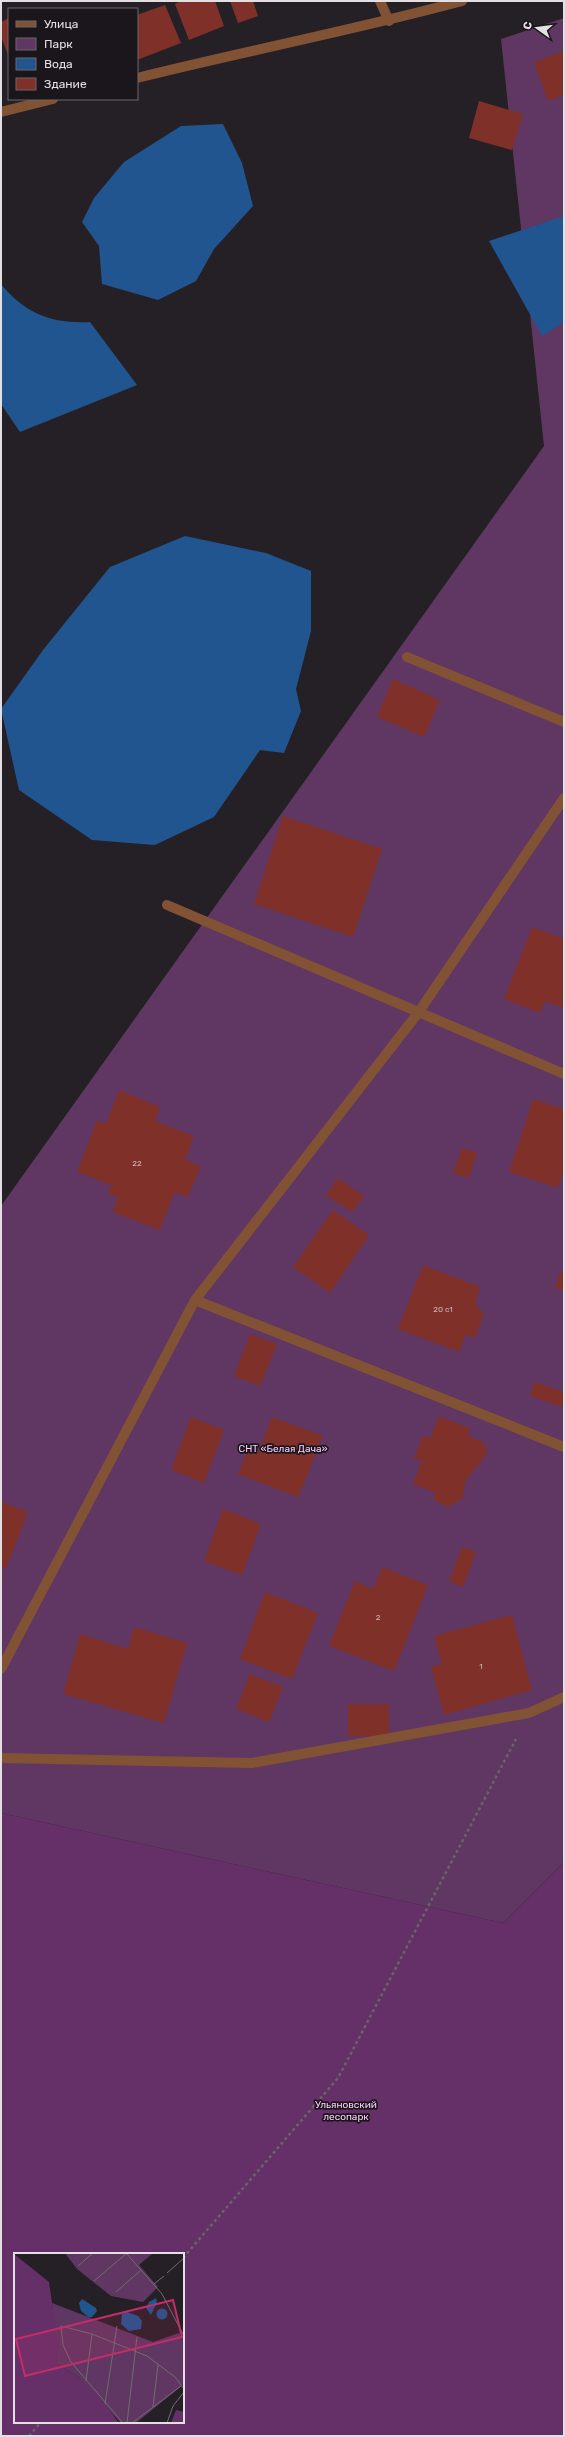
<svg xmlns="http://www.w3.org/2000/svg" width="565" height="2437" viewBox="0 0 565 2437" font-family="Rubik,sans-serif">
	<rect width="100%" height="100%" fill="#252025"/>
	<path fill="#603762" d="M564,18v1844l-61,61 -502,-110v-607l543,-760 -43,-407z"/>
	<path fill="#652f67" fill-rule="evenodd" d="M1,1813l502,110 61,-61v574h-563zM15,2254h168v168h-168z"/>
	<g fill="#20558f">
		<path d="M223,124l19,39 11,43 -39,43 -18,32 -38,19 -56,-16 -3,-38 -17,-24 12,-24 30,-36 57,-36z"/>
		<path d="M564,216v106l-22,14 -53,-95z"/>
		<path d="M1,284c24,30 52,40 89,38l47,63 -117,47 -19,-28z"/>
		<path d="M185,536l81,17 45,18v60l-15,58 5,22 -17,42 -24,-3 -46,67 -59,28 -63,-5 -73,-50 -18,-81 42,-59 67,-83z"/>
	</g>
	<g fill="#7f3129">
		<path d="M181,1h34l9,25 -35,14 -14,-36z"/>
		<path d="M230,1h23l5,15 -20,7z"/>
		<path d="M165,5l16,38 -44,17v-45z"/>
		<path d="M9,18v39l-8,-20v-15z"/>
		<path d="M564,51v44l-16,6 -14,-39z"/>
		<path d="M479,101l44,13 -11,36 -43,-12z"/>
		<path d="M393,679l47,21 -16,37 -47,-20z"/>
		<path d="M283,816l99,33 -29,88 -99,-33z"/>
		<path d="M532,927l32,12v69l-19,-7 -5,12 -36,-14z"/>
		<path d="M119,1090l41,17 -5,14 39,15 -9,24 16,6 -13,31 -13,-5 -15,38 -47,-18 5,-15 -10,-3 3,-9 -34,-13 20,-52 9,4z"/>
		<path d="M533,1099l31,10v60l-6,19 -49,-16z"/>
		<path d="M462,1148l15,5 -8,25 -16,-5z"/>
		<path d="M338,1178l26,18 -12,16 -26,-17z"/>
		<path d="M333,1210l36,25 -39,58 -37,-26z"/>
		<path d="M423,1265l57,22 -5,17 9,10 -9,24 -9,-4 -7,18 -61,-23z"/>
		<path d="M560,1272l4,1v18l-9,-3z"/>
		<path d="M250,1334l27,10 -17,42 -26,-10z"/>
		<path d="M535,1382l29,10 -1,15 -33,-11z"/>
		<path d="M439,1416l32,13 -3,7 16,7 3,11 -21,26 -4,19 -14,8 -14,-7v-8l-21,-8 9,-23 -8,-3 9,-22 7,2z"/>
		<path d="M191,1417l33,13 -20,53 -33,-13z"/>
		<path d="M272,1417l51,19 -25,61 -60,-23 10,-25 10,4z"/>
		<path d="M1,1502l27,10 -22,57 -5,-2z"/>
		<path d="M223,1509l38,15 -19,51 -38,-14z"/>
		<path d="M462,1547l14,5 -13,35 -14,-6z"/>
		<path d="M382,1567l46,18 -34,86 -65,-25 26,-65 18,8z"/>
		<path d="M265,1592l53,21 -26,66 -52,-20z"/>
		<path d="M512,1615l20,75 -88,25 -13,-48 11,-3 -8,-28z"/>
		<path d="M134,1627l53,16 -23,80 -101,-29 17,-60 48,15z"/>
		<path d="M250,1674l33,13 -14,35 -33,-13z"/>
		<rect x="348" y="1704" width="41" height="32"/>
	</g>
	<g fill="none" stroke-linecap="round" stroke-linejoin="round">
		<g stroke="#686468" stroke-width="2.5" stroke-dasharray="3 3" stroke-linecap="butt">
			<path d="M183,2258l155,-180 178,-339"/>
			<path d="M29,2436l12,-14"/>
		</g>
		<g stroke="#825235" stroke-width="10">
			<path d="M380,1l9,20"/>
			<path d="M137,78c108,-27 218,-48 325,-77"/>
			<path d="M1,112l52,-13"/>
			<path d="M407,657l157,65"/>
			<path d="M167,905l397,169"/>
			<path d="M195,1300l369,147"/>
			<path d="M1,1669l194,-369 223,-287 146,-215"/>
			<path d="M1,1758l251,5 277,-50 35,-16"/>
		</g>
	</g>
	<g text-anchor="middle" dominant-baseline="central" stroke-width="3.5" stroke-linejoin="round" paint-order="stroke">
		<g font-size="8" fill="#cab4b4">
			<text x="137" y="1163">22</text>
			<text x="443" y="1309">20 с1</text>
			<text x="378" y="1617">2</text>
			<text x="481" y="1666">1</text>
		</g>
		<g font-size="10" fill="#fdcdfe" stroke="#1b161b">
			<text x="283" y="1449">СНТ «Белая Дача»</text>
			<text x="346" y="2105">Ульяновский<tspan x="346" dy="12">лесопарк</tspan></text>
		</g>
	</g>
	<g transform="translate(14 2253)">
		<rect width="170" height="170" fill="#252025"/>
		<path d="M51,0h88l-14,12 19,22 -15,15 -32,-6 -34,-27zM38,50l101,39 26,-9 5,8v43l-48,39h-15l-44,-47 -20,-12z" fill="#603762"/>
		<path d="M0,1l35,28 7,48 1,34 20,12 27,27 15,20h-105zM162,157l8,2v11h-13z" fill="#652f67"/>
		<path d="M142,45l1,4 -6,13 -5,-7 3,-6zM68,46l14,9 1,3 -5,6h-4l-7,-6 -2,-8zM142.5 61a5.5 5.5 0 1 1 11 0a5.5 5.5 0 1 1-11 0ZM113,59l11,4 4,5 -1,8 -12,2 -8,-7 1,-10z" fill="#20558f"/>
		<path fill="none" stroke="#716c71" stroke-width="1" d="M112,0l36,41 22,42M64,13l15,-13M153,20l17,-15M80,28l33,-28M140,31l10,-8M102,39l25,-22M72,128l6,-47M91,151l12,-78M139,154l5,-42M109,170l-52,-61 -8,-17 -2,-19 31,8 55,22 28,21 9,12M113,170l10,-86M118,170l49,-37M153,170l6,-17 11,-14"/>
		<path fill="#c52c69" fill-opacity="0.15" stroke="#c52c69" stroke-width="2" d="M159,47l9,37 -157,39 -9,-37z"/>
		<rect width="170" height="170" fill="none" stroke="#e3dfe3" stroke-width="2"/>
	</g>
	<rect width="565" height="2437" fill="none" stroke="#e3dfe3" stroke-width="4"/>
	<rect x="8" y="8" width="130" height="92" fill="#1b161b" stroke="#6b666b"/>
	<rect x="16" y="21" width="20" height="6" fill="#825235" stroke="#6b666b"/>
	<text x="44" y="28" font-size="12" fill="#e3dfe3">Улица</text>
	<rect x="16" y="38" width="20" height="12" fill="#603762" stroke="#6b666b"/>
	<text x="44" y="48" font-size="12" fill="#e3dfe3">Парк</text>
	<rect x="16" y="58" width="20" height="12" fill="#20558f" stroke="#6b666b"/>
	<text x="44" y="68" font-size="12" fill="#e3dfe3">Вода</text>
	<rect x="16" y="78" width="20" height="12" fill="#7f3129" stroke="#6b666b"/>
	<text x="44" y="88" font-size="12" fill="#e3dfe3">Здание</text>
	<g transform="translate(537 28) rotate(284)" stroke="#1b161b" stroke-width="3" paint-order="stroke">
	<path d="M0-3L7 15L0 10L-7 15Z" fill="#e3dfe3"/>
	<text y="-6" font-size="11" font-weight="bold" text-anchor="middle" fill="#e3dfe3">С</text>
	</g>
</svg>
